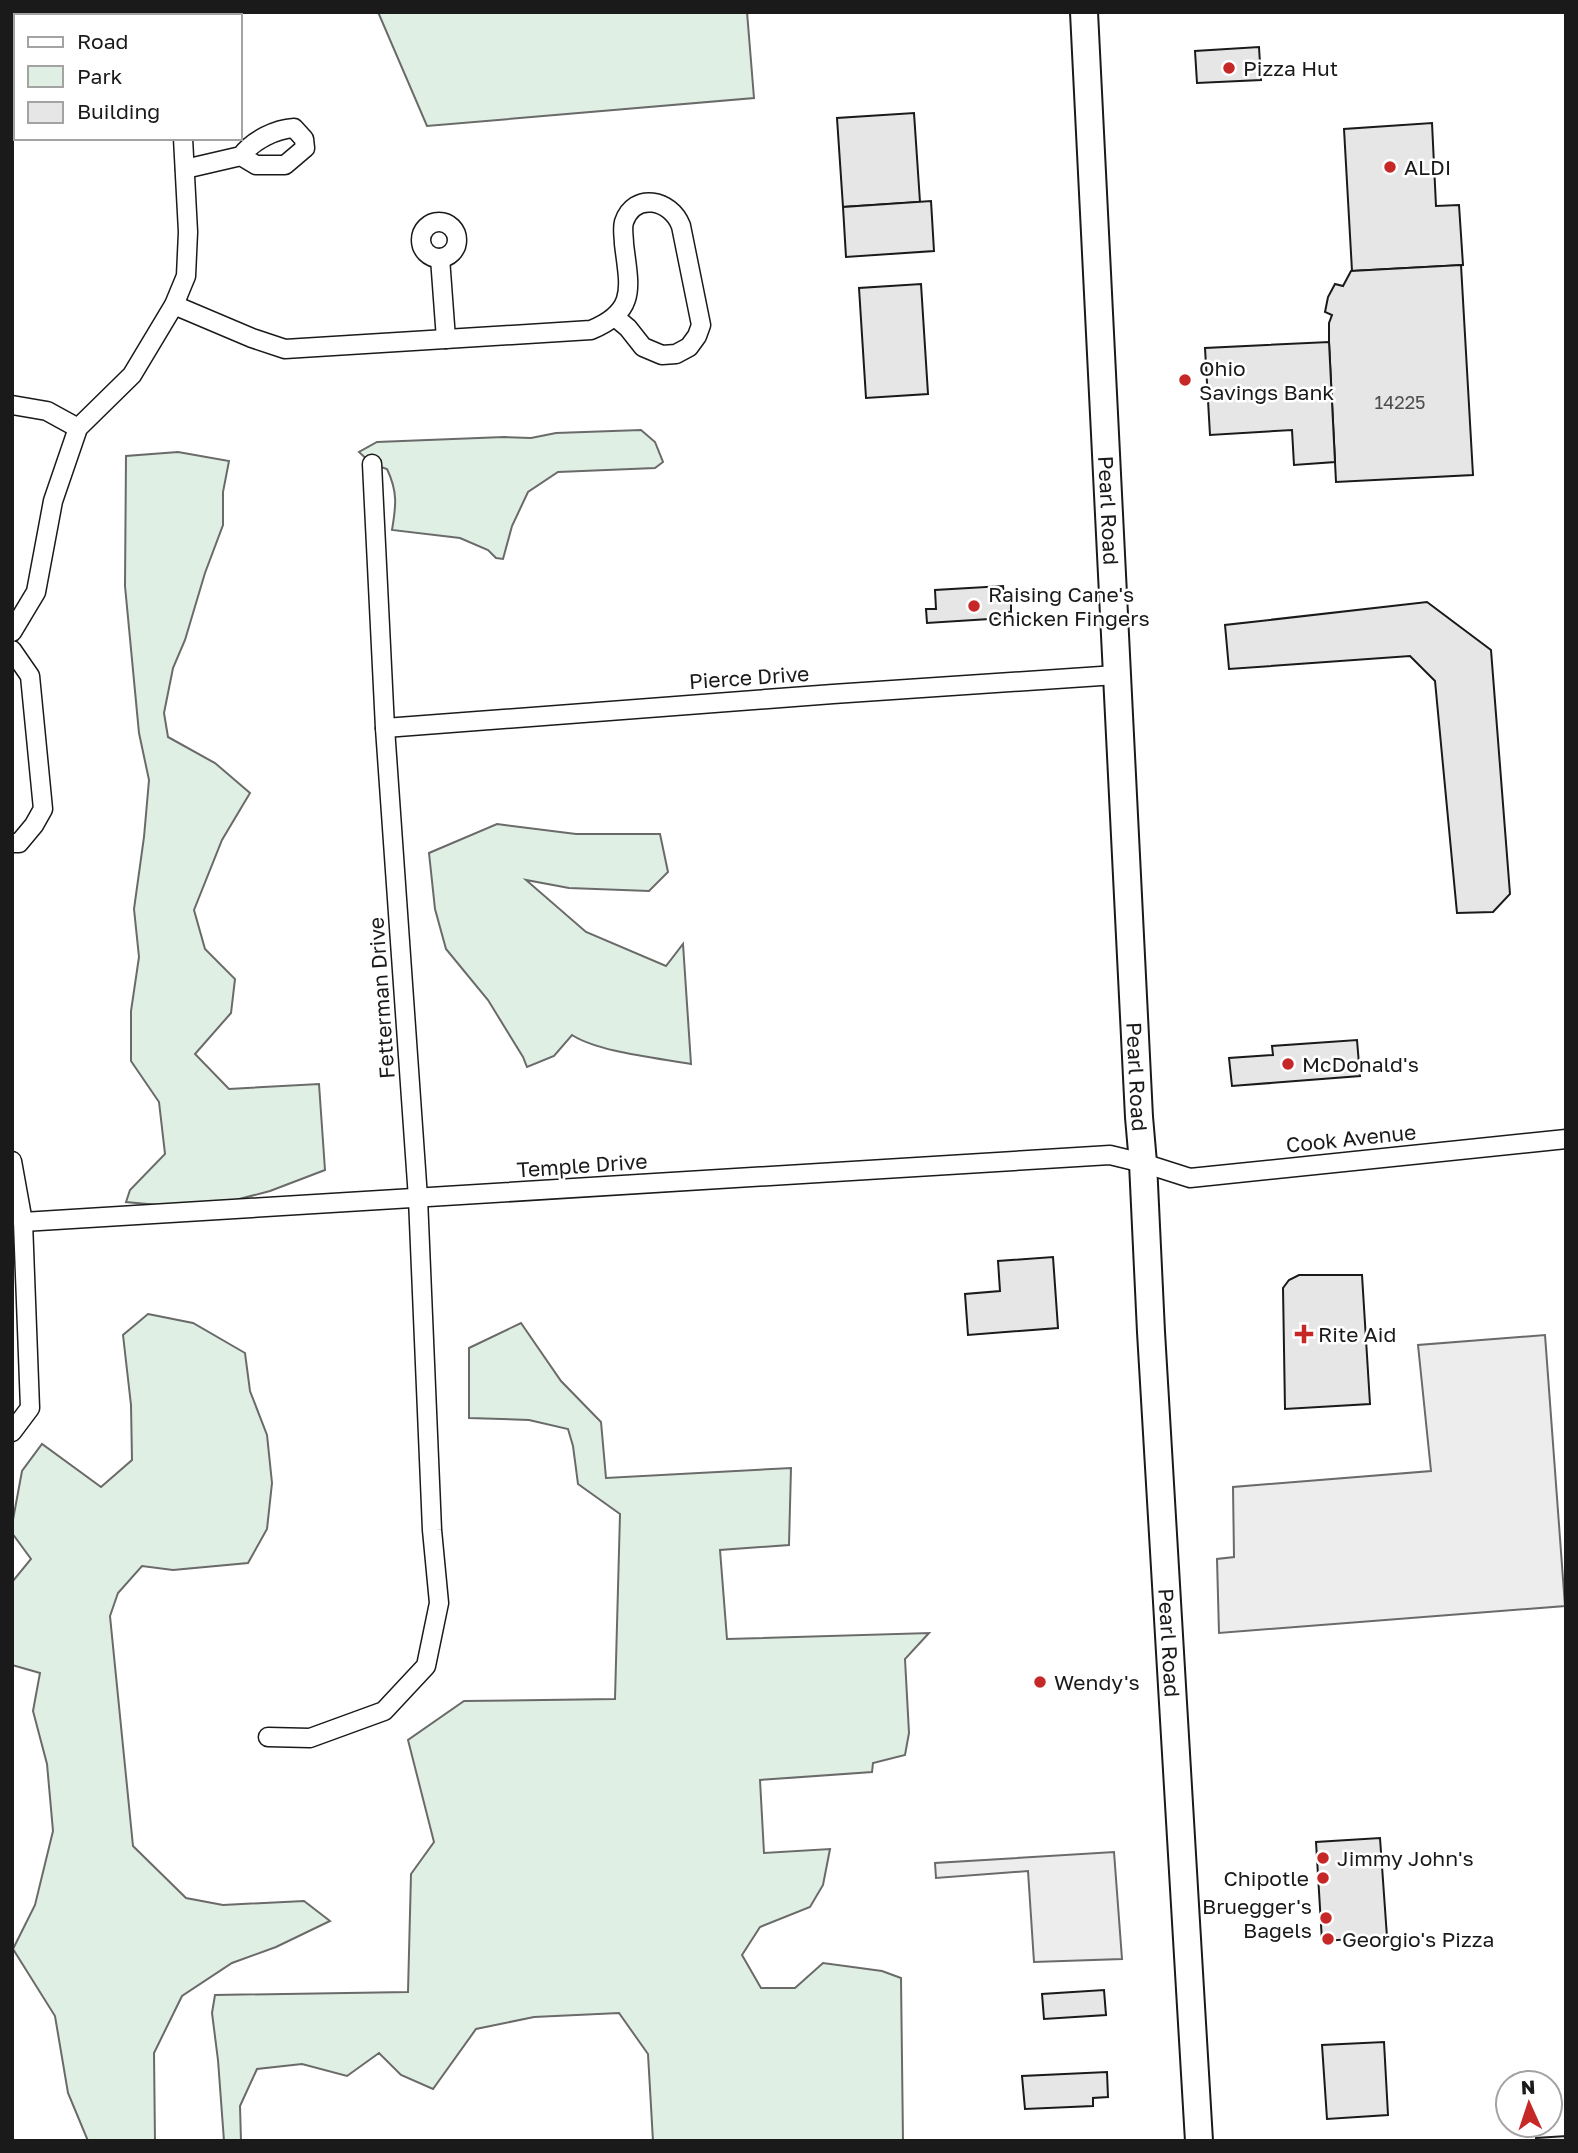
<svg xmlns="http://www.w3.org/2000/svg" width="1578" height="2153" viewBox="0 0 1578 2153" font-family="'Golos Text',sans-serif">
	<rect width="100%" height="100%" fill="#fff"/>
	<g fill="#e0efe3" stroke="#6a6a6a" stroke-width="2">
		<path d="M378,12h369l7,86 -327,28z"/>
		<path d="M641,430l14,12 8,20 -8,6 -97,4 -30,20 -16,34 -9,33 -7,-1 -8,-8 -28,-12 -68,-8c4,-24 6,-38 -5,-61l-15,-5 -13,-12 18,-10 127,-5 27,1 25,-5z"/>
		<path d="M178,452l51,9 -6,31v33l-18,48 -20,67 -12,28 -9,45 4,24 47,26 35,30 -28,47 -28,70 11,39 30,30 -4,34 -36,41 34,35 90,-5 6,86 -55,21 -69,18 -75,-7 4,-12 35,-36 -6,-52 -28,-41v-50l8,-54 -5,-48 10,-72 5,-57 -10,-47 -14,-147 1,-130z"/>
		<path d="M497,824l79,10h84l8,38 -19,19 -80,-3 -43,-8 60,52 80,34 17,-22 8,120c-33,-6 -93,-12 -119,-29l-18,21 -27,11 -4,-10 -35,-57 -42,-51 -11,-40 -6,-56z"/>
		<path d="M148,1314l45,9 52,30 5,38 17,44 5,48 -5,46 -19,34 -75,7 -31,-4 -24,27 -8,23 23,230 53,52 37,7 81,-4 26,20 -54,26 -44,16 -50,33 -28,57 1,88h-67l-20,-48 -13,-77 -42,-67 22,-44 18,-74 -6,-67 -14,-53 7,-38 -28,-8v-83l19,-23 -19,-26v-8l10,-54 20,-27 59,43 31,-27 -1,-55 -8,-70z"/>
		<path d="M521,1323l40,58 40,41 5,56 185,-10 -2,77 -69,5 7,89 202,-6 -24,26 4,74 -4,22 -32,8 -1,9 -112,8 4,73 66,-4 -7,36 -13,22 -50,20 -18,28 19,33h34l28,-25 59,8 19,7 2,163h-250l-5,-87 -29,-41 -85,4 -58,12 -43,60 -32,-14 -22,-22 -32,23 -45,-12 -45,5 -17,37 1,35h-17l-6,-81 -6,-47 3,-18 193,-3 3,-118 23,-32 -26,-102 56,-39 151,-2 5,-185 -42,-30 -5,-38 -5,-17 -39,-9 -60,-2v-70z"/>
	</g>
	<g fill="#ededed" stroke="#6a6a6a" stroke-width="2">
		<path d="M1545,1335l20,271 -346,27 -2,-74 17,-2 -1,-70 198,-16 -13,-126z"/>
		<path d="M1114,1852l8,107 -88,3 -6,-91 -92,7 -1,-15z"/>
	</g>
	<g fill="#e6e6e6" stroke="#1a1a1a" stroke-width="2">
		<path d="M1259,47l2,33 -64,3 -2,-32z"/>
		<path d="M914,113l6,89 -77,5 -6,-89z"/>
		<path d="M1432,123l4,83 23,-1 4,60 -111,6 -8,-142z"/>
		<path d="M931,201l3,50 -88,6 -3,-50z"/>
		<path d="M1461,265l12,210 -137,7 -7,-140v-19l3,-8 -7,-3 3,-15 7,-13 8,2 8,-15z"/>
		<path d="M921,284l7,110 -62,4 -7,-110z"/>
		<path d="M1329,342l6,120 -41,3 -2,-35 -82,5 -5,-87z"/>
		<path d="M1003,586l2,16h6v10h-6v6l-78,5 -1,-14h10l-1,-19z"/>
		<path d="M1427,602l64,48 19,244 -17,18 -36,1 -22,-232 -25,-25 -181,13 -4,-44z"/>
		<path d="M1357,1040l3,36 -128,10 -3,-28 44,-3 -1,-9z"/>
		<path d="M1053,1257l5,71 -90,7 -3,-41 35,-3 -2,-30z"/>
		<path d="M1299,1275h63l8,129 -85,5 -2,-121 6,-8z"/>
		<path d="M1380,1838l7,99 -65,4 -6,-99z"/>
		<path d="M1104,1990l2,25 -62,4 -2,-25z"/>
		<path d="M1384,2042l4,73 -61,4 -5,-74z"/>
		<path d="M1107,2072l1,25 -15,1v8l-68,3 -3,-33z"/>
		<path d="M1566,2136v5h-30v-3z"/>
	</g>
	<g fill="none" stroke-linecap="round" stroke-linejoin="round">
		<g stroke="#1a1a1a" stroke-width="21">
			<g id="street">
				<path d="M140,12l1,4"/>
				<path d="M185,169l56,-13c12,-16 35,-27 53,-28l10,11 1,9 -20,17h-29l-15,-9"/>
				<circle cx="439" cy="240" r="18"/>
				<path d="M440,258l6,81"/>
				<path d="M174,305l78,33 33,11 306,-19c47,-19 38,-44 33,-86 0,-7 -2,-15 0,-22 10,-30 47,-23 57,4l20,99 -4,11 -8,11 -13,7 -14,1 -19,-8 -15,-19 -13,-11"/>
				<path d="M12,405l35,6 31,17"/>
				<path d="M12,632l24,-40 17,-91 25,-73 54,-53 42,-70 12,-29 2,-44 -5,-94"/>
				<path d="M12,650l18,26 13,133 -9,16 -15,18h-7"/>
				<path d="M385,728l448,-34 283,-19"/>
				<path d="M12,1161l11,61 7,186 -18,24"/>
				<path d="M23,1222l1087,-67 33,8 47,15 376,-39"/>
				<path d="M268,1737l42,1 74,-27 42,-45 13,-63 -7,-73 -14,-332 -33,-470 -13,-264"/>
			</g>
		</g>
		<g stroke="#1a1a1a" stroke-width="30">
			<g id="primary">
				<path id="s1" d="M1084,12l55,1105 4,46 8,169 48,809"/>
			</g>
		</g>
		<use href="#street" stroke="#fff" stroke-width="18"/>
		<use href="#primary" stroke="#fff" stroke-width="26"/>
	</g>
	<g fill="#c62828" stroke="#fff" stroke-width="2.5">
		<circle cx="1229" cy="68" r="7"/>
		<circle cx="1390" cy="167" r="7"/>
		<circle cx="1185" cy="380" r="7"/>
		<circle cx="974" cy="606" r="7"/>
		<circle cx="1288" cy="1064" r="7"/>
		<path d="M1300.5 1323.5h7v7h7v7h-7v7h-7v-7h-7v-7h7z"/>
		<circle cx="1040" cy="1682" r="7"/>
		<circle cx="1323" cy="1858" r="7"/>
		<circle cx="1323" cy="1878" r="7"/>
		<circle cx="1326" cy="1918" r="7"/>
		<circle cx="1328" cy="1939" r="7"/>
	</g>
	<g text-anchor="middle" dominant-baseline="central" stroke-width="5" stroke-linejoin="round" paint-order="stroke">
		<g font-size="18" fill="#4d4d4d">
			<text x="1400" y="402">14225</text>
		</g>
		<g font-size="21" fill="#1a1a1a" stroke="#fff" text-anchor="start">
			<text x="1243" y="68">Pizza Hut</text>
			<text x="1404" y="167">ALDI</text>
			<text x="1199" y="368">Ohio<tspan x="1199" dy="24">Savings Bank</tspan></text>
			<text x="988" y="594">Raising Cane's<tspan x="988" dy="24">Chicken Fingers</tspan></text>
			<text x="1302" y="1064">McDonald's</text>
			<text x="1318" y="1334">Rite Aid</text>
			<text x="1054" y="1682">Wendy's</text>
			<text x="1337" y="1858">Jimmy John's</text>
			<text x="1309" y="1878" text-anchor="end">Chipotle</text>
			<text x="1312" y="1906" text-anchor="end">Bruegger's<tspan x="1312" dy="24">Bagels</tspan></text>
			<text x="1342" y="1939">Georgio's Pizza</text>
		</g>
		<g font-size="21" fill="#1a1a1a" stroke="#fff">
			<text stroke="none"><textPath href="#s1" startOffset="499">Pearl Road</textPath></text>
			<text transform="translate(749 677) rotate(-4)">Pierce Drive</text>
			<text transform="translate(381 998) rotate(-94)">Fetterman Drive</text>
			<text stroke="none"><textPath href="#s1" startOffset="1066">Pearl Road</textPath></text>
			<text transform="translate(1351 1138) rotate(-6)">Cook Avenue</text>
			<text transform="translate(582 1165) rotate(-4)">Temple Drive</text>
			<text stroke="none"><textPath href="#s1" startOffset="1633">Pearl Road</textPath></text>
		</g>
	</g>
	<rect width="1578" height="2153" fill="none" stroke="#1a1a1a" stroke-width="28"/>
	<rect x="14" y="14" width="228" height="126" fill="#ffffff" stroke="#a3a3a3" stroke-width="2"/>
	<rect x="28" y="37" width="35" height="10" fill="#ffffff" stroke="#a3a3a3" stroke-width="2"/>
	<text x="77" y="49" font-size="21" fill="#1a1a1a">Road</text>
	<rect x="28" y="66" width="35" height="21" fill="#e0efe3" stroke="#a3a3a3" stroke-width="2"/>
	<text x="77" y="84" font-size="21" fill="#1a1a1a">Park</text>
	<rect x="28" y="102" width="35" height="21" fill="#e6e6e6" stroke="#a3a3a3" stroke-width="2"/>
	<text x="77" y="119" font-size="21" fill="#1a1a1a">Building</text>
	<g transform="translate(1529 2104) rotate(357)"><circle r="33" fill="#ffffff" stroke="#a3a3a3" stroke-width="2"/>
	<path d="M0-5L12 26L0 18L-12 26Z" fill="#c62828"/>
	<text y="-10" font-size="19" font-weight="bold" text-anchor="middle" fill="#1a1a1a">N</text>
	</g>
</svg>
